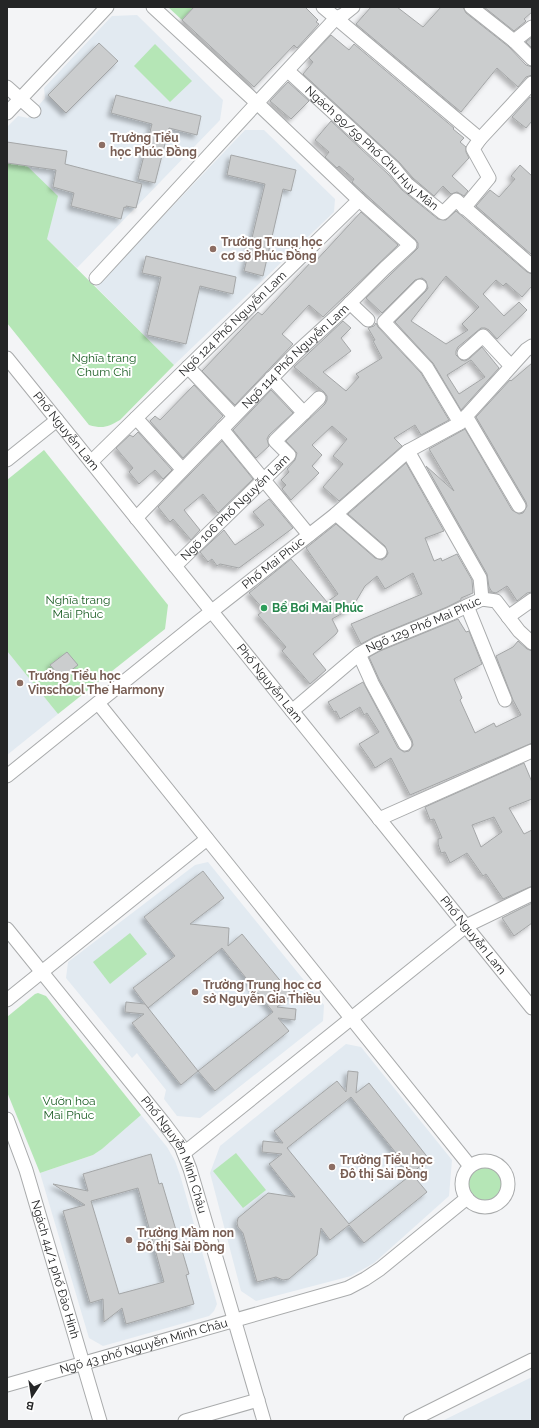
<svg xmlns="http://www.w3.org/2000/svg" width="539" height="1428" viewBox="0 0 539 1428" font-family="Raleway,sans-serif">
	<defs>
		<filter id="shadow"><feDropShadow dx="-3.5" dy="3.5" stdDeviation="2" flood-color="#0004"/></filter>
	</defs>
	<rect width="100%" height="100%" fill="#f3f4f6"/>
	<g fill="#e2eaf1">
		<path d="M137,15l86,85 -3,20 -143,148 -30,-29 -21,-74 -19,-2v-36l11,-11 10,2 17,-20 -1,-10 68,-72z"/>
		<path d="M245,130h19l71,69 -1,13 -160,153 -78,-78z"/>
		<path d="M7,651l51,63 -51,41z"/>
		<path d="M208,862l116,143 -1,16 -123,97 -23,-2 -13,-17 2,-9 -27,-34 -2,-3 -5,5 -66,-80 2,-16 127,-97z"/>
		<path d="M346,1044l15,3 91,113 -3,36 -75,67 -23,13 -95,25 -15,-10 -31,-118 10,-27z"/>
		<path d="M141,1115l26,32 8,14 5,14 37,129 -3,7 -5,5 -106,30 -14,-8 -49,-165 53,-18 9,-6z"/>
		<path d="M532,1377v44h-90z"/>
	</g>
	<g fill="#b5e6b6">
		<path d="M168,7h26l-12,13z"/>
		<path d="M155,44l37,37 -22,21 -36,-36z"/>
		<path d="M7,163l19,2 32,31 -11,43 127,126 -54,55c-12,7 -17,9 -31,5l-82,-102z"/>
		<path d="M44,450l124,155 -3,24 -107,85 -51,-63v-171z"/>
		<path d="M130,933l17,21 -37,30 -17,-22z"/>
		<path d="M38,993l8,3 95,119 -39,34 -9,6 -53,18 -33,-81v-75l28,-23z"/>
		<path d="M236,1153l30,37 -23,18 -30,-37z"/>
		<circle cx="485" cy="1184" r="17"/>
	</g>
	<g fill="#cbcdce" stroke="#a4a6a7" fill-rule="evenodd" filter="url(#shadow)">
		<path d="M194,7h111l13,13 -2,2 3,2 -22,24 -3,-3 -40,42 -72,-67z"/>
		<path d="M371,7h26l26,20 18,-20h22l3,6 43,34 17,18 6,2v8l-6,2 -8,10 -21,-19 -36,44 -105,-88z"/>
		<path d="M484,7h48v5l-8,7 2,2 -1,1 -11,9z"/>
		<path d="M331,35l18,15 5,-6 100,84 -1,1 11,9 -4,4 6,5v5l3,6 -17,18 16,15 -4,5 -7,-4 -6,2 -8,-8 -9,10 -21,-18 -14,-16 -96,-88 10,-12 -4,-4z"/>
		<path d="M532,37v11l-6,-6z"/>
		<path d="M99,43l19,18 -52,52 -18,-18z"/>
		<path d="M288,82l21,19 -18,18 -21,-18z"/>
		<path d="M116,95l85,21 -4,19 -28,-7 -14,55 -17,-4 14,-55 -41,-11z"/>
		<path d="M530,97l2,1v23l-6,7 -14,-11z"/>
		<path d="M331,121l57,53 14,16 36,29 8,1 10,-9 71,61 5,2v12l-10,11 -16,-14 -3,3 -7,-6 -13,14 21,22 15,-14 8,8 -30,29 -8,-9 -4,-2h-4l-23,19 -2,4v4l5,5 4,1 4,-2 13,-12 17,21 -38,42 -28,-47 -38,-41 31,-31 2,-3 -2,-7 -4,-3 -7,2 -33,33 -16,-15 49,-47 3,-3v-5l-3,-4 -63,-57 2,-3 -15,-13 -2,2 -12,-11 4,-5 -14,-12zM446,276l33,31 -17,17 6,6 -22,14 -35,-23zM471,360l14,17 -26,17 -12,-19z"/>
		<path d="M7,142l60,9 -2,13 77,20 -6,24 -10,-2v2l-2,-1 -3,12 -50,-13 3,-13 -21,-6 3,-17 -49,-7z"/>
		<path d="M231,155l65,15 -5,21 -8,-2 -20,87 -19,-5 21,-87 -38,-9z"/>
		<path d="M520,165l12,11v79l-56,-49 14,-16 9,7 16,-18 -4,-3z"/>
		<path d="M361,212l37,33 -75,72 -14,-12 -27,29 11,10 -58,61 -33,-34 56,-59 4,3 49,-53 2,2z"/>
		<path d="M146,256l90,21 -3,17 -33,-8 -14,58 -39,-9 14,-58 -19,-4z"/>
		<path d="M343,321l8,7 -10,10 10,13 -28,21 23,19 13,-14 -3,-3 26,-16 -9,-17 2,-1 -7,-12 6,-2 2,-3 2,4 43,46 28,47 -28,15 -6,-10 -21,13 8,8 -63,55 -16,-14 20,-23 -10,-8 14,-17 -15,-13 -20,19 10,10 -10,11 7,7 -28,27 -9,-11 4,-4 -5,-5 8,-8 -2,-3 8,-9 2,-7 -11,-12 39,-37 2,-4v-4l-3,-4 -30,-25z"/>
		<path d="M532,363v229l-5,1 -10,8 -9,-14 -1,-1 -11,7 -4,-1 -3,-5 -2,-13 -61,-108 28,25 -25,-42 36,-20 47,81 7,4 4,-1 4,-7 -1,-4 -50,-85 34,-37 1,1z"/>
		<path d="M194,385l29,31 -40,42 -33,-37 5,-5 5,4z"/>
		<path d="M271,390l22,23 -24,22 -2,4 2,7 -13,12 -23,-28z"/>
		<path d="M138,432l34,38 -9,9 -8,-9 -16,14 -10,-12 4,-4 -17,-20 14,-13 3,2z"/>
		<path d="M222,441l31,38 -35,34 -15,-19 -19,16 16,20 -9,10 -18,-21 -3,3 -12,-15z"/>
		<path d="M406,463l38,68 -19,7 9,23 7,-3 1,3 15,-7 15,26 1,13 -12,5v2l-14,7 -73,30 -13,7 -10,-20 71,-30 -9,-21 -28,16 -8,-13 -12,10 -13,22 -20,11 6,12 -2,3 -23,20 13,16 -16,14 -28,-33 4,-4 -28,-32 6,-5 -15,-17 42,-34 36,43 11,-8 -32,-46 30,-24 39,34 7,2 4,-3 2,-4 -3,-7 -37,-32z"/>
		<path d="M269,499l24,29 -54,40 -19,-4 -3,2 -5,-7 -4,3 -8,-10 24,-22 11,15 29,-20 -11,-13z"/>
		<path d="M458,619l8,13 3,-1 13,33 -28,15 8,19 -2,2 15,33 19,-10 2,4 25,-12 -8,-15 -17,-44 17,-9 5,-6 9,8 5,2v92l-122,52 -19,-37 -16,10 -4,-7 -12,-17 20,-12 -12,-19 -3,2 -4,-8 -20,12 -4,-8 -2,1 -6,-10 35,-20 35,66 6,4 5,-1 4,-6 -1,-5 -33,-61 -10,-22 11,-6z"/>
		<path d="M67,652l11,13 -17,13 -11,-13z"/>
		<path d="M524,763l8,19v17l-23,9 15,26 8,-4v56l-29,13 -17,-25 -3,2 -16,-23 -17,10 -5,-11 -4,1 -3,-9v-5l4,-1 -8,-19 -4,1 -5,-13zM494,817l8,15 -21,15 -9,-22z"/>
		<path d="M203,871l21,27 -34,26 39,4 -1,18 14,-12 50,61 -15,12 19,2 -1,11 -17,-2 11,13 -74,60 -17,-20 75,-59 -51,-64 -74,60 -15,-20 42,-32 -31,-39z"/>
		<path d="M532,903v20l-18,13 -12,-18z"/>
		<path d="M126,1002l19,2 53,67 -17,14 -49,-62 12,-9 -19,-2z"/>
		<path d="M348,1071l10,1 -2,21 13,-10 60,76 -17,14 -61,-76 -64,51 62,76 63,-50 15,18 -63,51 -15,-18 -19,15 -9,-12 -4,27 -28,24 -6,1 -7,-3 -19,5 -14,-49 -5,-6 -1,-4 1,-5 30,-25 27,4 -26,-33 13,-10 -20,-2 1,-11 20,2 -9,-12 63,-50 9,11z"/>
		<path d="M151,1154l8,30 3,-1 27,91 -3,1 8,29 -68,20 -4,-16 -18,14 -1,-23 -13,4 -27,-92 22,-6 -32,-21 35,7 -5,-17zM138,1188l26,94 -45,12 -28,-93z"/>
	</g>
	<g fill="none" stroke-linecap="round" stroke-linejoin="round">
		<g stroke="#a9abac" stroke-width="15">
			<g id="minor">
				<path d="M353,7l-10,8 -7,3 144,121 -7,10 16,29 -25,30"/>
				<path d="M471,7l43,34 18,18"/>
				<path d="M514,41l18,-14"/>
				<path id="s1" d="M288,71l106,97 13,16 36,29 13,-13 76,66"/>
				<path d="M7,87l27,24"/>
				<path d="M7,113l100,-106"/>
				<path d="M480,139l52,-56"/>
				<path d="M96,278l161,-175 -104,-96"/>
				<path d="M420,286l-36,36 43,46 33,55"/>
				<path d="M350,303l18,17"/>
				<path d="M464,353l19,-17 28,30"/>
				<path id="s2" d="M7,358l525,650"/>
				<path d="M188,367l46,49"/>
				<path d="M271,378l33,35"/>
				<path d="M466,416l53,90"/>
				<path d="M136,418l46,51"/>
				<path d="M222,429l87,106"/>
				<path d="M7,460l50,-40"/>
				<path id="s3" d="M91,462l268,-262 -102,-97 79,-85 -13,-11"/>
				<path d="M336,514l44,38"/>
				<path id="s4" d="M136,518l160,-165 45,-41 44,-44 25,-23 -51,-45"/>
				<path id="s5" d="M175,566l114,-111 -14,-14 44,-43"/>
				<path d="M482,599l14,2 23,30 13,12"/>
				<path d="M467,606l38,94"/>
				<path d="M508,617l24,-17"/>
				<path d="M359,654l13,29 33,61"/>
				<path d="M98,703l372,463"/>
				<path id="s6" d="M292,711l67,-57 18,-10 73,-30 32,-15 -2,-21 -72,-127"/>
				<path id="s7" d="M7,776l191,-154 138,-108 72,-63 52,-28 66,-73 6,-4"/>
				<path d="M379,819l153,-68"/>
				<path id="s8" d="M7,929l156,193 18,24 9,23 74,252"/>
				<path d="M7,1000l200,-161"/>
				<path id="s9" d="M7,1119l19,51 74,251"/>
				<path d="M184,1153l282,-227 66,-32"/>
				<circle cx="485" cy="1184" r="23"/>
				<path id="s10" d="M7,1385l341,-97 17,-9 15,-10 87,-71"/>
				<path d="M185,1421l73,-21"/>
				<path d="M410,1421l122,-61"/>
			</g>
		</g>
		<use href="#minor" stroke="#fff" stroke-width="13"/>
	</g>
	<g fill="#8d6e63" stroke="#fff" stroke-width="1.5">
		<circle cx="102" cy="145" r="4"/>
		<circle cx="213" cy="249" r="4"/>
		<circle cx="20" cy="683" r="4"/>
		<circle cx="195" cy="992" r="4"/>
		<circle cx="332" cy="1167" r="4"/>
		<circle cx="129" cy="1240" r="4"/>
	</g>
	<circle fill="#2e9e5b" stroke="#fff" stroke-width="1.5" cx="264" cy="608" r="4"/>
	<g text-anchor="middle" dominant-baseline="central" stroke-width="4" stroke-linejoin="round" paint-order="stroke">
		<g font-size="12" font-weight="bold" fill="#785e54" stroke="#fff" text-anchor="start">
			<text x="110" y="138">Trường Tiểu<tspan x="110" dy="14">học Phúc Đồng</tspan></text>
			<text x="221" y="242">Trường Trung học<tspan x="221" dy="14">cơ sở Phúc Đồng</tspan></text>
			<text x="28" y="676">Trường Tiểu học<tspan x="28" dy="14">Vinschool The Harmony</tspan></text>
			<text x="203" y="985">Trường Trung học cơ<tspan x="203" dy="14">sở Nguyễn Gia Thiều</tspan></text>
			<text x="340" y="1160">Trường Tiểu học<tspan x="340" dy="14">Đô thị Sài Đồng</tspan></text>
			<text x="137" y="1233">Trường Mầm non<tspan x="137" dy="14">Đô thị Sài Đồng</tspan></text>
		</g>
		<g font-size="12" fill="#242526" stroke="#fff">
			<text stroke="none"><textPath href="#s1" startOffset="114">Ngách 99/59 Phố Chu Huy Mân</textPath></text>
			<text stroke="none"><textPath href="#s3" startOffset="198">Ngõ 124 Phố Nguyễn Lam</textPath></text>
			<text stroke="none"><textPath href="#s4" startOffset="227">Ngõ 114 Phố Nguyễn Lam</textPath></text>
			<text stroke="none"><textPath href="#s2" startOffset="94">Phố Nguyễn Lam</textPath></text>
			<text stroke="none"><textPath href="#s5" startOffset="84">Ngõ 106 Phố Nguyễn Lam</textPath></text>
			<text stroke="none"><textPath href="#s7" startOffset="341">Phố Mai Phúc</textPath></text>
			<text stroke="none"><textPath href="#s6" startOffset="159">Ngõ 129 Phố Mai Phúc</textPath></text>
			<text stroke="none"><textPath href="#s2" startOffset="418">Phố Nguyễn Lam</textPath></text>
			<text stroke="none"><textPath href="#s2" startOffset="742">Phố Nguyễn Lam</textPath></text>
			<text stroke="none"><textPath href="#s8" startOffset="283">Phố Nguyễn Minh Châu</textPath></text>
			<text stroke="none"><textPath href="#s9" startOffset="158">Ngách 44/1 phố Đào Hinh</textPath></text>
			<text stroke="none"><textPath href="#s10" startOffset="142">Ngõ 43 phố Nguyễn Minh Châu</textPath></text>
		</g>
		<g font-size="12" fill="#195c22" stroke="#fff">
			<text x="104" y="358">Nghĩa trang<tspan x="104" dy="14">Chum Chi</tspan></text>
			<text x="78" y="600">Nghĩa trang<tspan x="78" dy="14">Mai Phúc</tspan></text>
			<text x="69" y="1101">Vườn hoa<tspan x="69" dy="14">Mai Phúc</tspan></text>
		</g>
		<g font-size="12" font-weight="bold" fill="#27864d" stroke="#fff" text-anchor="start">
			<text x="272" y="608">Bể Bơi Mai Phúc</text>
		</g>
	</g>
	<rect width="539" height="1428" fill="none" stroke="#242526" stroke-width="16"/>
	<g transform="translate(32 1396) rotate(192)" stroke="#ffffff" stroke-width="3" paint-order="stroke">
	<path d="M0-3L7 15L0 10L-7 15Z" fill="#242526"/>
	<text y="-6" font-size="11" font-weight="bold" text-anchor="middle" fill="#242526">B</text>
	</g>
</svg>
